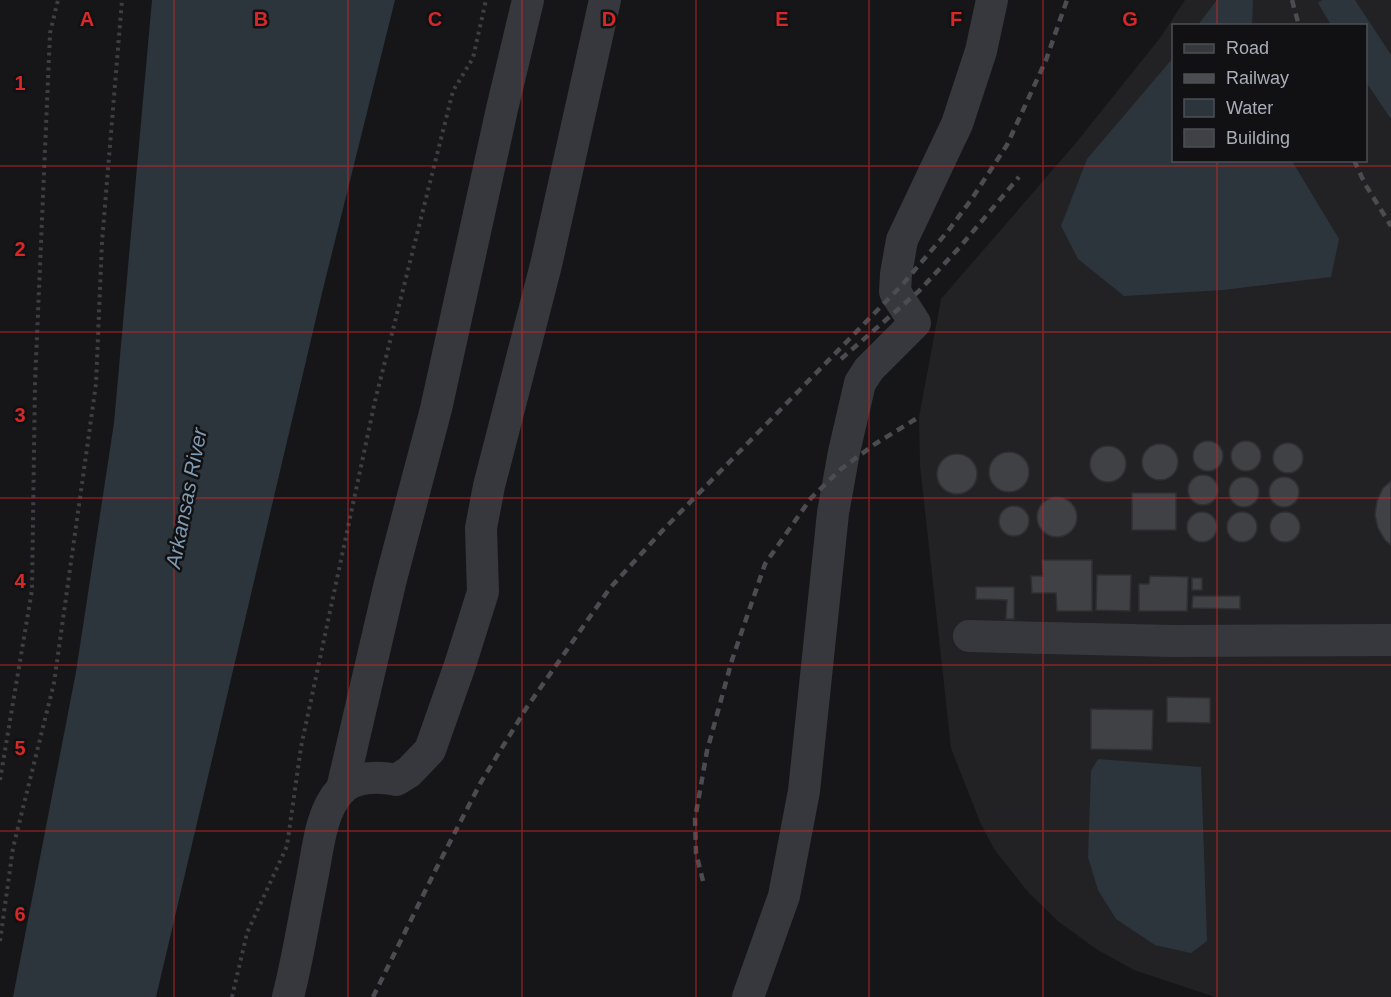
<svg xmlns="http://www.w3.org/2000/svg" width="1391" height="997" viewBox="0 0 1391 997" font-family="Helvetica,sans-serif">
	<rect width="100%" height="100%" fill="#161618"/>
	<path fill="#222225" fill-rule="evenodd" d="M1185,0h206v997h-176l-81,-27 -38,-21 -37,-27 -31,-30 -34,-43 -14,-27 -29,-74 -31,-283 -1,-48 22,-118 134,-155 85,-106zM1174,26h192v134h-192z"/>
	<g fill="#2c353c">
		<path d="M152,0h243l-73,293 -166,704h-143l63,-325 38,-249z"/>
		<path d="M1217,0h36l-1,25h-54z"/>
		<path d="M1322,0h33l36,55v64l-25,-37v-56l-35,-1 -13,-22z"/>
		<path d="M1173,58l1,102 118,1 47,78 -8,38 -108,13 -99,6 -46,-37 -17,-33 26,-67z"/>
		<path d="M1098,759l103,8 6,174 -16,12 -36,-8 -39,-26 -18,-29 -10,-33 3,-86z"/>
	</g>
	<g fill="#404145" stroke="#303034" stroke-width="1.5">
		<circle cx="1208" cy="456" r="15"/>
		<circle cx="1246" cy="456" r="15"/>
		<circle cx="1288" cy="458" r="15"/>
		<circle cx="1160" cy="462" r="18"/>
		<circle cx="1108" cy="464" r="18"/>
		<circle cx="1009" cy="472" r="20"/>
		<circle cx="957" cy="474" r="20"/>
		<circle cx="1203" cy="490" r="15"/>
		<circle cx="1244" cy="492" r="15"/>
		<circle cx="1284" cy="492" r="15"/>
		<path d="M1391,481v64l-6,-5 -7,-12 -3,-13 2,-14 6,-13z"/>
		<rect x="1132" y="493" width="44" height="37"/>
		<circle cx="1057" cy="517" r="20"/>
		<circle cx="1014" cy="521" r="15"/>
		<circle cx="1285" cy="527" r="15"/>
		<circle cx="1242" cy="527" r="15"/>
		<circle cx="1202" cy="527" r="15"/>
		<path d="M1042,560h50v51h-35l-1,-18h-24l-1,-17h12z"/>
		<path d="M1097,575h34l-1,36 -34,-1z"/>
		<path d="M1150,576l38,1 -1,34h-48v-27h10z"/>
		<rect x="1192" y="578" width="10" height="12"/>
		<path d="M976,587h38v32h-8l1,-19 -31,-1z"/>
		<path d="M1193,596h47v13l-48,-1z"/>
		<path d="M1167,697l43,1v25l-43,-1z"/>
		<path d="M1091,709l62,1 -1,40 -61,-1z"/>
	</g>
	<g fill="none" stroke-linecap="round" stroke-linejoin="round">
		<g stroke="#3d3f44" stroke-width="4" stroke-dasharray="3 4.5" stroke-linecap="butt">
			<path d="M0,780l32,-190 3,-207 15,-350 8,-33"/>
			<path d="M0,941l13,-93 41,-165 42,-299 6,-142 20,-242"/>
			<path d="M232,997l15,-64 40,-87 14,-99 74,-346 78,-310 20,-33 13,-58"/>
		</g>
		<g stroke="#37383d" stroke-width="32">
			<path d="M969,636l204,5 218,-1"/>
			<path d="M342,789l48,-206 46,-174 66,-300 26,-109"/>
			<path d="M288,997c10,-39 16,-79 24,-118 6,-29 8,-66 28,-88 13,-15 39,-15 56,-11l13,-8 21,-22 30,-85 23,-73 -2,-64 8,-42 57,-221 59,-265"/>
			<path d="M748,997l36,-101 20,-105 29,-278 11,-61 16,-69 9,-14 46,-46 -20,-31 1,-18 6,-34 55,-116 24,-73 11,-51"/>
		</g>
		<g stroke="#4a4c52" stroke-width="4.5" stroke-dasharray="8 6" stroke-linecap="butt">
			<path d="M1292,0l7,26"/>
			<path d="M1354,160l11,24 26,42"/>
			<path d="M841,359l78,-68 40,-43 60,-71"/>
			<path d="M703,881l-7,-28 -1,-34 12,-68 25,-91 33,-96 46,-66 30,-29 34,-25 44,-27"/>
			<path d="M373,997l63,-128 45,-87 46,-75 83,-119 53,-58 239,-245 46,-54 23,-31 36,-55 39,-85 21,-60"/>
		</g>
	</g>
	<path fill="none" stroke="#d62828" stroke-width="1.5" stroke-opacity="0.55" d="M174,0v997M348,0v997M522,0v997M696,0v997M869,0v997M1043,0v997M1217,0v26M1217,160v837M0,166h1391M0,332h1391M0,498h1391M0,665h1391M0,831h1391"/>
	<g text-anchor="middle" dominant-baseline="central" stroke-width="5" stroke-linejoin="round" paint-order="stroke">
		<g font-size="21" font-style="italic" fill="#7f9bb3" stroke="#111113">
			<text transform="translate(186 498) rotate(-79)">Arkansas River</text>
		</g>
	</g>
	<g font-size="20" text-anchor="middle" font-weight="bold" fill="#d62828" stroke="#111113" stroke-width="5" stroke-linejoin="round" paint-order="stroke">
		<text x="87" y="26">A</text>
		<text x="261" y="26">B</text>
		<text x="435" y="26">C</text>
		<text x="609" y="26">D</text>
		<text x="782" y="26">E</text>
		<text x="956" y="26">F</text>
		<text x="1130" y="26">G</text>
		<text x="20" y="90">1</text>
		<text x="20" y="256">2</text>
		<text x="20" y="422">3</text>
		<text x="20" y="588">4</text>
		<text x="20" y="755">5</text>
		<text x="20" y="921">6</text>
	</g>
	<rect x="1172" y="24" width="195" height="138" fill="#111113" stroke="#4d4f55" stroke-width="1.5"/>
	<rect x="1184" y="44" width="30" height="9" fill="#37383d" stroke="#4d4f55" stroke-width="1.5"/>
	<text x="1226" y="54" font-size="18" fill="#a8adb8">Road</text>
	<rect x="1184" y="74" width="30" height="9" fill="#4a4c52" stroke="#4d4f55" stroke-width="1.5"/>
	<text x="1226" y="84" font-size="18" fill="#a8adb8">Railway</text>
	<rect x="1184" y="99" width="30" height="18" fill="#2c353c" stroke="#4d4f55" stroke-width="1.5"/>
	<text x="1226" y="114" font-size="18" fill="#a8adb8">Water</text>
	<rect x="1184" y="129" width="30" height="18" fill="#404145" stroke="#4d4f55" stroke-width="1.5"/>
	<text x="1226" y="144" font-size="18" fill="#a8adb8">Building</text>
</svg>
